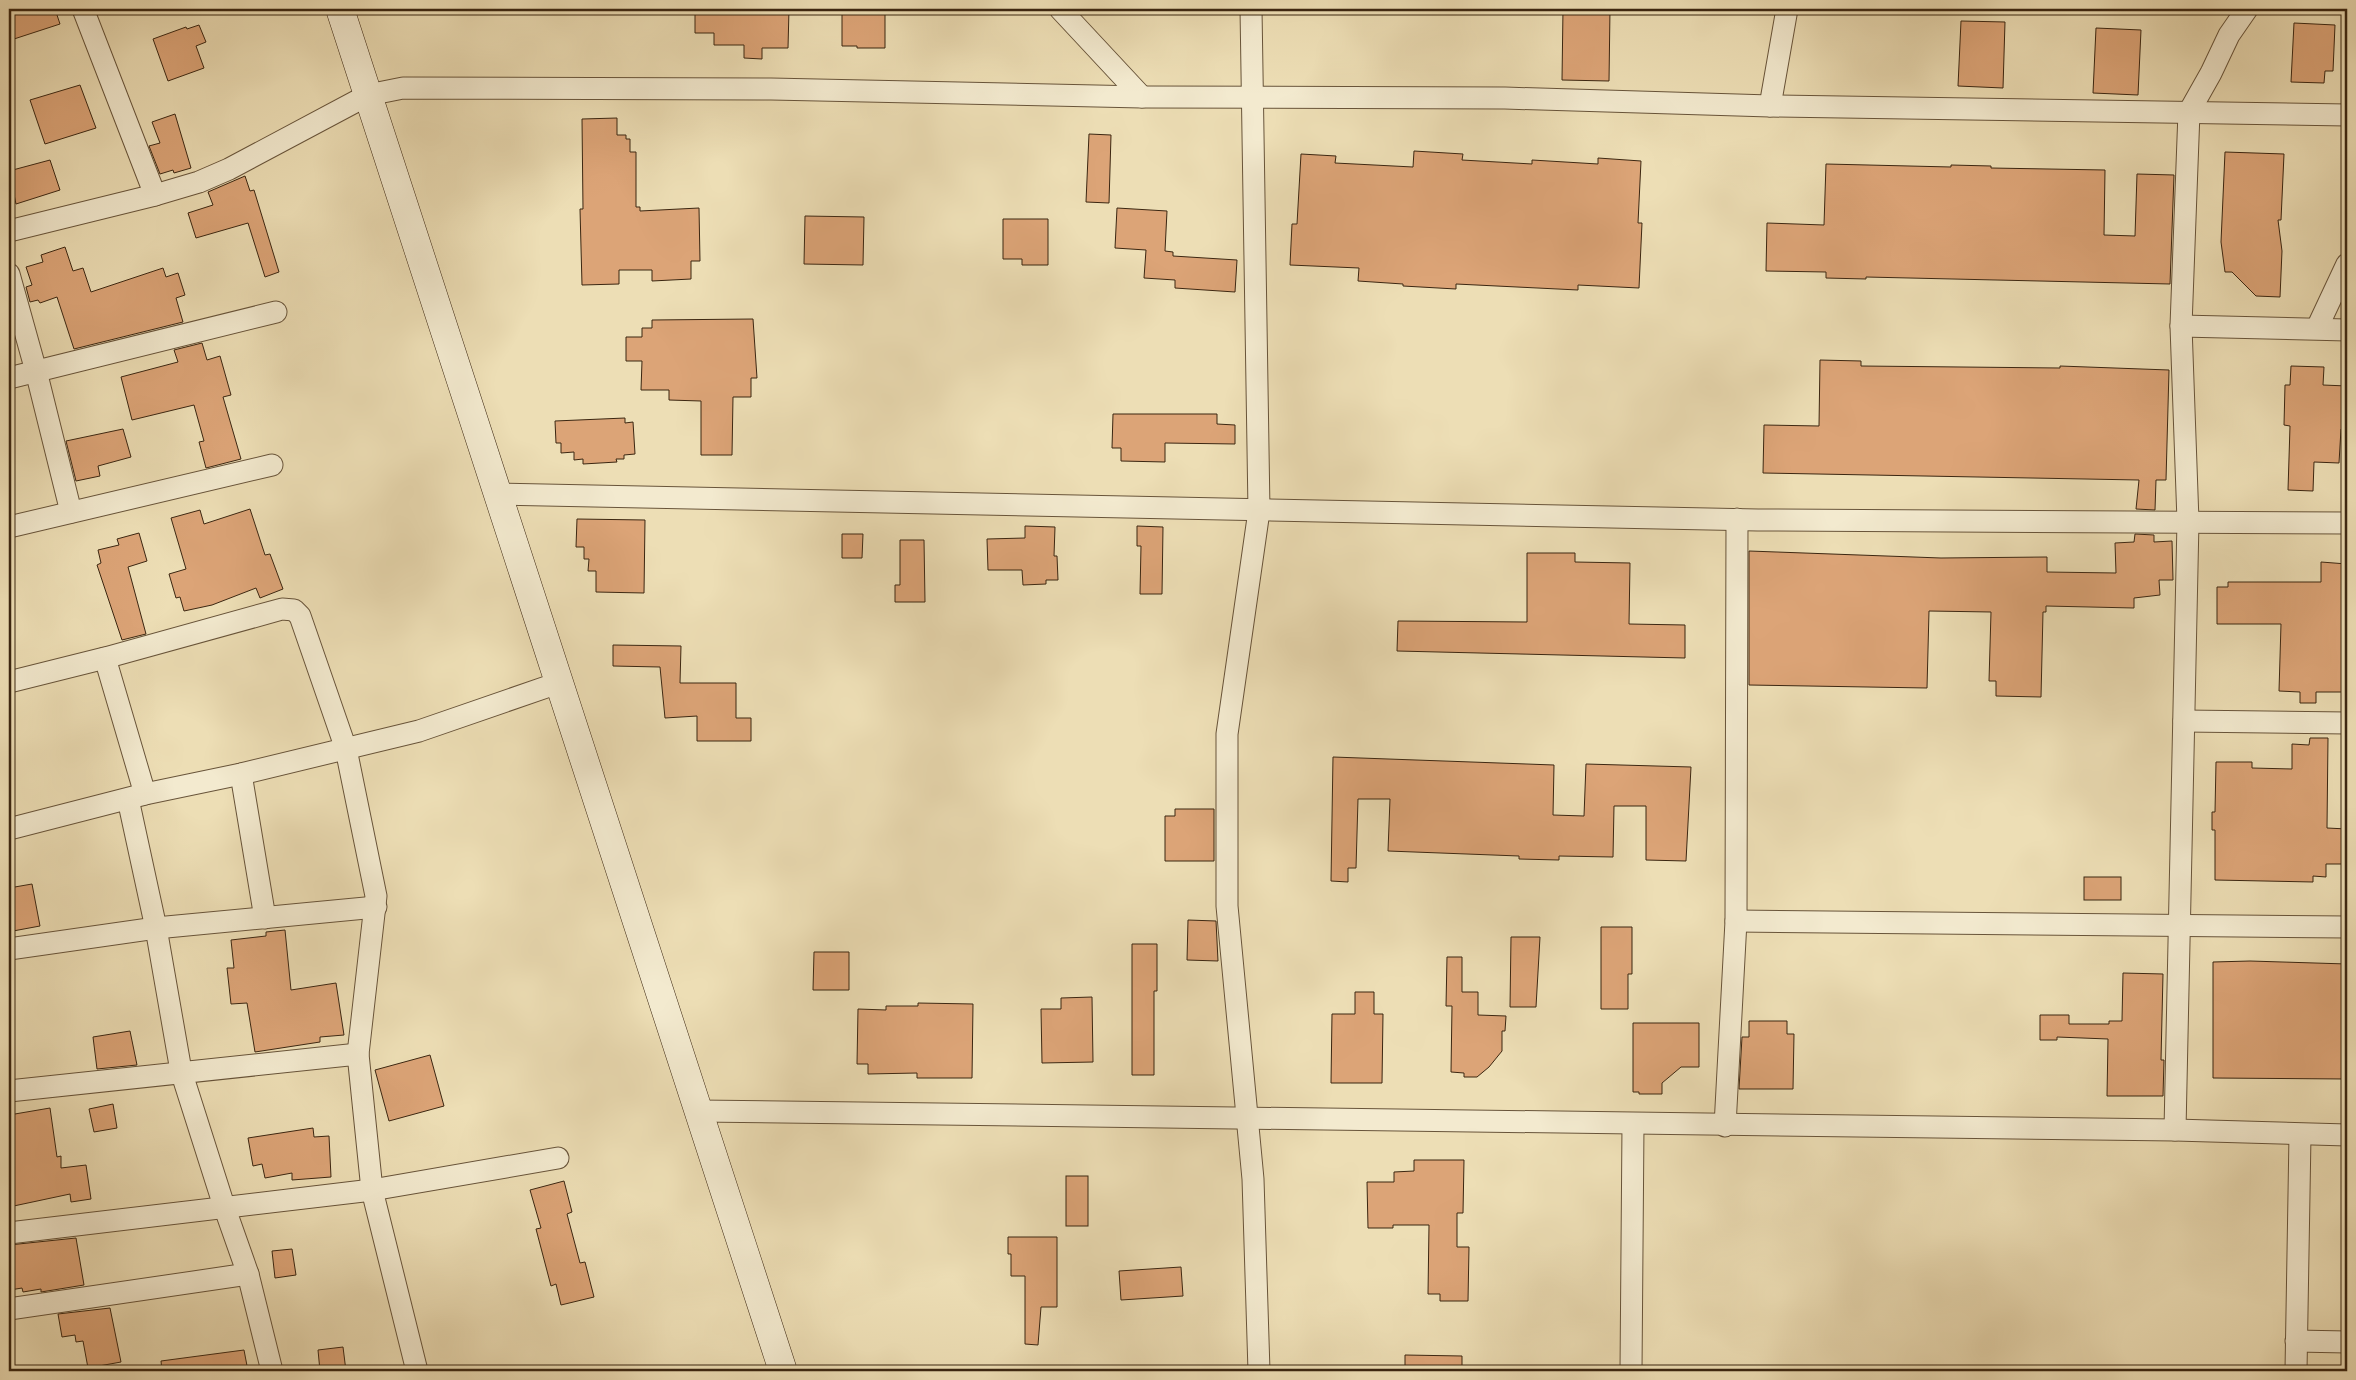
<svg xmlns="http://www.w3.org/2000/svg" width="2356" height="1380" viewBox="0 0 2356 1380" font-family="Vollkorn,serif">
	<rect width="100%" height="100%" fill="#eddeb5"/>
	<filter id="stains"><feTurbulence type="fractalNoise" baseFrequency=".004" numOctaves="4"/><feColorMatrix values="0 0 0 0 .2 0 0 0 0 .09 0 0 0 0 .02 0 0 0 .5 -.17"/></filter>
	<radialGradient id="worn" r=".72"><stop offset=".6" stop-color="#630" stop-opacity="0"/><stop offset="1" stop-color="#630" stop-opacity=".3"/></radialGradient>
	<g fill="#dca477" stroke="#3b2611">
		<path d="M9,9h46l5,15 -46,15 -5,-16z"/>
		<path d="M695,9h94l-1,39h-26v11l-18,-1v-13h-30v-12h-19z"/>
		<path d="M842,9h43v39h-28v-2h-15z"/>
		<path d="M1563,9h47l-1,72 -47,-1z"/>
		<path d="M1961,21l44,1 -2,66 -45,-2z"/>
		<path d="M2294,23l41,2 -2,46h-8l-1,12 -33,-1z"/>
		<path d="M199,25l7,17 -10,4 8,22 -36,13 -15,-42 33,-12 1,2z"/>
		<path d="M2096,28l45,2 -3,65 -45,-2z"/>
		<path d="M80,85l16,43 -51,16 -15,-44z"/>
		<path d="M175,114l16,54 -17,5 -1,-3 -13,4 -11,-28 11,-3 -8,-21z"/>
		<path d="M617,118v17h9v4h4v13h6v55h4v4l59,-3 1,53h-9v18l-39,2v-11h-33v14l-37,1 -2,-76h3l-1,-90z"/>
		<path d="M1089,134l22,1 -2,68 -23,-1z"/>
		<path d="M1414,151l49,3 -1,6 70,4v-4l66,4v-6l43,3 -3,62h4l-3,65 -61,-3v5l-122,-6v5l-53,-3v-2l-45,-3 1,-13 -69,-3 2,-41h5l4,-70 35,2 -1,7 78,4z"/>
		<path d="M2225,152l59,2 -3,66h-3l4,31 -2,46 -24,-1 -24,-24h-7l-4,-30z"/>
		<path d="M50,160l10,30 -44,14 -7,-33z"/>
		<path d="M1826,164l125,3v-2l40,1v2l114,2 -1,65 31,1 2,-62 37,1 -4,109 -304,-7v2l-40,-1v-6l-60,-1 1,-48 57,2z"/>
		<path d="M245,176l5,15 4,-1 25,82 -14,5 -17,-54 -52,15 -8,-25 25,-8 -5,-13z"/>
		<path d="M1117,208l50,3 -2,40 8,1v4l64,4 -2,32 -60,-4v-8l-31,-2 2,-28 -31,-2z"/>
		<path d="M805,216l59,1 -1,48 -59,-1z"/>
		<path d="M1003,219h45v46h-26v-6h-19z"/>
		<path d="M65,247l8,24 10,-3 8,24 72,-24 3,9 12,-4 7,22 -9,3 7,24 -109,27 -17,-52 -17,6 -2,-3 -8,2 -4,-15 6,-2 -6,-18 17,-5 -2,-7z"/>
		<path d="M753,319l4,59h-6v19h-18l-1,58h-31v-54l-32,-1v-10h-28l1,-29h-16v-24h16v-9h10v-8z"/>
		<path d="M202,343l5,17 13,-4 11,39 -8,2 18,62 -35,9 -7,-26 5,-1 -10,-36 -62,15 -11,-43 57,-15 -4,-12z"/>
		<path d="M1820,360l41,1v5l199,2v-2l109,4 -3,110h-10l-1,30 -19,-1 3,-29 -376,-7 1,-48 55,1z"/>
		<path d="M2291,366l33,1 -1,18 24,1v44l-6,-1 -2,34 -25,-1 -1,29 -25,-1 2,-64 -6,-1 1,-40h5z"/>
		<path d="M1113,414h104v10l18,1v19l-70,-1v19l-44,-1v-13h-9z"/>
		<path d="M625,418v5l8,-1 2,32 -11,1v4h-8l1,3 -34,2v-5l-9,1v-8l-13,1v-10h-5l-1,-22z"/>
		<path d="M123,429l8,28 -33,9 2,10 -24,5 -10,-40z"/>
		<path d="M250,509l15,46 5,-1 13,35 -23,9 -4,-10 -44,17 -28,6 -4,-14 -4,1 -7,-24 17,-5 -15,-51 29,-8 4,14z"/>
		<path d="M577,519l68,1 -1,73 -48,-1v-21h-8l1,-12h-5v-12h-8z"/>
		<path d="M1025,526l30,1 -1,29h3l1,24h-12v4l-23,1 -1,-15h-34l-1,-31 38,-1z"/>
		<path d="M1137,526l26,1 -1,67h-22l1,-48h-4z"/>
		<path d="M139,533l8,28 -19,6 18,67 -24,6 -25,-75 4,-2 -3,-13 21,-5 -2,-6z"/>
		<path d="M842,534h21l-1,24h-20z"/>
		<path d="M2135,534l19,1v7l18,-1 1,39h-14l1,15 -26,3v10l-88,-2v6h-3l-2,85 -45,-1v-15h-7l2,-69 -62,-1 -2,77 -178,-3v-134l192,7 106,-1v15l69,1 -1,-30 19,-1z"/>
		<path d="M900,540h24l1,62h-30v-17h5z"/>
		<path d="M1527,553h48v9l55,1 -1,61 56,1v33l-288,-7 1,-30 129,1z"/>
		<path d="M2321,562l26,2v128h-31v11h-16v-11l-21,-1 2,-67h-64v-37h11v-5h93z"/>
		<path d="M613,645l68,1 -1,37h56v35h15v23h-54v-25l-32,2 -5,-51 -47,-1z"/>
		<path d="M2310,738h18l-1,90 20,1v35h-21v13l-13,-1v6l-98,-2v-50h-3v-18h3l1,-50h36v6l40,1v-25l17,1z"/>
		<path d="M1333,757l221,8 -1,50 31,1 2,-52 105,3 -5,94 -40,-1v-54h-32l-1,51 -54,-1v4l-40,-1v-3l-131,-5 2,-52h-32l-2,69h-8v14l-17,-1z"/>
		<path d="M1175,809h39v52h-49v-45h10z"/>
		<rect x="2084" y="877" width="37" height="23"/>
		<path d="M32,884l8,42 -27,5 -4,-21v-22z"/>
		<path d="M1188,920l28,1 2,40 -31,-1z"/>
		<path d="M1601,927h31v47h-4v35h-27z"/>
		<path d="M285,930l6,60 45,-7 8,52 -24,2v5l-65,10 -8,-49 -16,1 -4,-36h7l-3,-28 35,-4v-4z"/>
		<path d="M1511,937h29l-4,70h-26z"/>
		<path d="M1132,944h25v47h-3v84h-22z"/>
		<path d="M814,952h35v38h-36z"/>
		<path d="M1447,957h15v35h16v23l28,1 -1,15h-3v20l-13,16 -12,10h-13v-4l-13,-1 1,-66h-6z"/>
		<path d="M2250,961l97,3v115l-134,-1v-116z"/>
		<path d="M2123,973l40,1 -2,86h3l-1,36h-56l1,-57 -51,-2v3h-17v-25h29v9h40v-3h13z"/>
		<path d="M1355,992h19v22h9l-1,69h-51l1,-69h23z"/>
		<path d="M1092,997l1,65 -51,1 -1,-54h20v-11z"/>
		<path d="M918,1003l55,1 -1,74h-55v-5l-49,1v-10h-11l1,-55 28,1v-4h32z"/>
		<path d="M1749,1021h38v13h7l-1,55h-54l3,-52h7z"/>
		<path d="M1633,1023h66v44h-18l-19,16v11h-23v-2h-6z"/>
		<path d="M130,1031l7,34 -40,4 -4,-32z"/>
		<path d="M430,1055l14,51 -55,15 -14,-51z"/>
		<path d="M113,1104l4,24 -23,4 -5,-23z"/>
		<path d="M50,1108l7,49 4,-1v12l25,-3 5,34 -20,3 -1,-8 -61,13v-92z"/>
		<path d="M313,1128l1,9 15,-1 2,41 -39,3v-7l-27,5 -3,-14 -9,2 -5,-28z"/>
		<path d="M1414,1160h50l-1,53h-6v34h12l-1,54h-28v-7h-12l1,-69h-36v3h-25l-1,-46h27v-10l20,-1z"/>
		<rect x="1066" y="1176" width="22" height="50"/>
		<path d="M564,1181l8,31 -5,2 13,49 5,-1 9,35 -33,8 -5,-21 -5,2 -15,-57 5,-1 -11,-38z"/>
		<path d="M1008,1237h49v70h-16l-3,38 -13,-1v-68h-14v-22h-3z"/>
		<path d="M76,1238l8,47 -43,7v-3l-18,3 -1,-4 -12,2 -1,-45z"/>
		<path d="M292,1249l4,26 -21,3 -3,-27z"/>
		<path d="M1181,1267l2,29 -62,4 -2,-29z"/>
		<path d="M110,1308l11,54 -33,6 -5,-27 -7,1 -1,-7 -13,2 -4,-23z"/>
		<path d="M343,1347l3,24h-26l-2,-21z"/>
		<path d="M244,1350l4,21h-86l-1,-10z"/>
		<path d="M1405,1355l57,1v15h-57z"/>
	</g>
	<g fill="none" stroke-linecap="round" stroke-linejoin="round">
		<g stroke="#68543a" stroke-width="23">
			<g id="street">
				<path d="M83,9l72,186"/>
				<path d="M1060,9l82,88"/>
				<path d="M1251,9l8,502 -32,223v172l26,273 6,192"/>
				<path d="M1770,106l17,-97"/>
				<path d="M9,231l146,-36 44,-13 30,-13 139,-74 35,-7 368,1 371,8 363,1 265,8 577,9"/>
				<path d="M9,274l27,97 35,141"/>
				<path d="M2181,326l166,4"/>
				<path d="M2317,328l30,-64"/>
				<path d="M9,378l267,-66"/>
				<path d="M498,494l1260,26 589,3"/>
				<path d="M9,527l263,-62"/>
				<path d="M105,658l40,136"/>
				<path d="M9,682l96,-24 177,-49 12,1 6,6 46,133 30,147 -18,158"/>
				<path d="M2184,721l163,2"/>
				<path d="M241,774l24,144"/>
				<path d="M128,799l28,129 25,143 43,135 24,68 24,97"/>
				<path d="M9,829l136,-35 96,-20 178,-43 139,-48"/>
				<path d="M1736,921l611,6"/>
				<path d="M9,949l147,-21 220,-21"/>
				<path d="M9,1091l349,-37 14,136 45,181"/>
				<path d="M699,1111l1476,19 172,5"/>
				<path d="M1725,1126l11,-205 1,-402"/>
				<path d="M2175,1130l13,-609 -7,-195 8,-214 22,-39 18,-38 18,-26"/>
				<path d="M9,1233l363,-43 186,-32"/>
				<path d="M9,1309l239,-35"/>
				<path d="M2296,1341l51,1"/>
				<path d="M1631,1371l2,-246"/>
				<path d="M2296,1371l4,-236"/>
			</g>
		</g>
		<g stroke="#3b2611" stroke-width="29">
			<path id="secondary" d="M340,9l443,1362"/>
		</g>
		<use href="#street" stroke="#f3eacf" stroke-width="21"/>
		<use href="#secondary" stroke="#f3eacf" stroke-width="28"/>
	</g>
	<rect width="2356" height="1380" fill="none" stroke="#eddeb5" stroke-width="30"/>
	<rect x="10" y="10" width="2336" height="1360" fill="none" stroke="#3b2611" stroke-width="2.5"/>
	<rect x="15" y="15" width="2326" height="1350" fill="none" stroke="#3b2611"/>
	<rect width="100%" height="100%" filter="url(#stains)"/>
	<rect width="100%" height="100%" fill="url(#worn)"/>
</svg>
